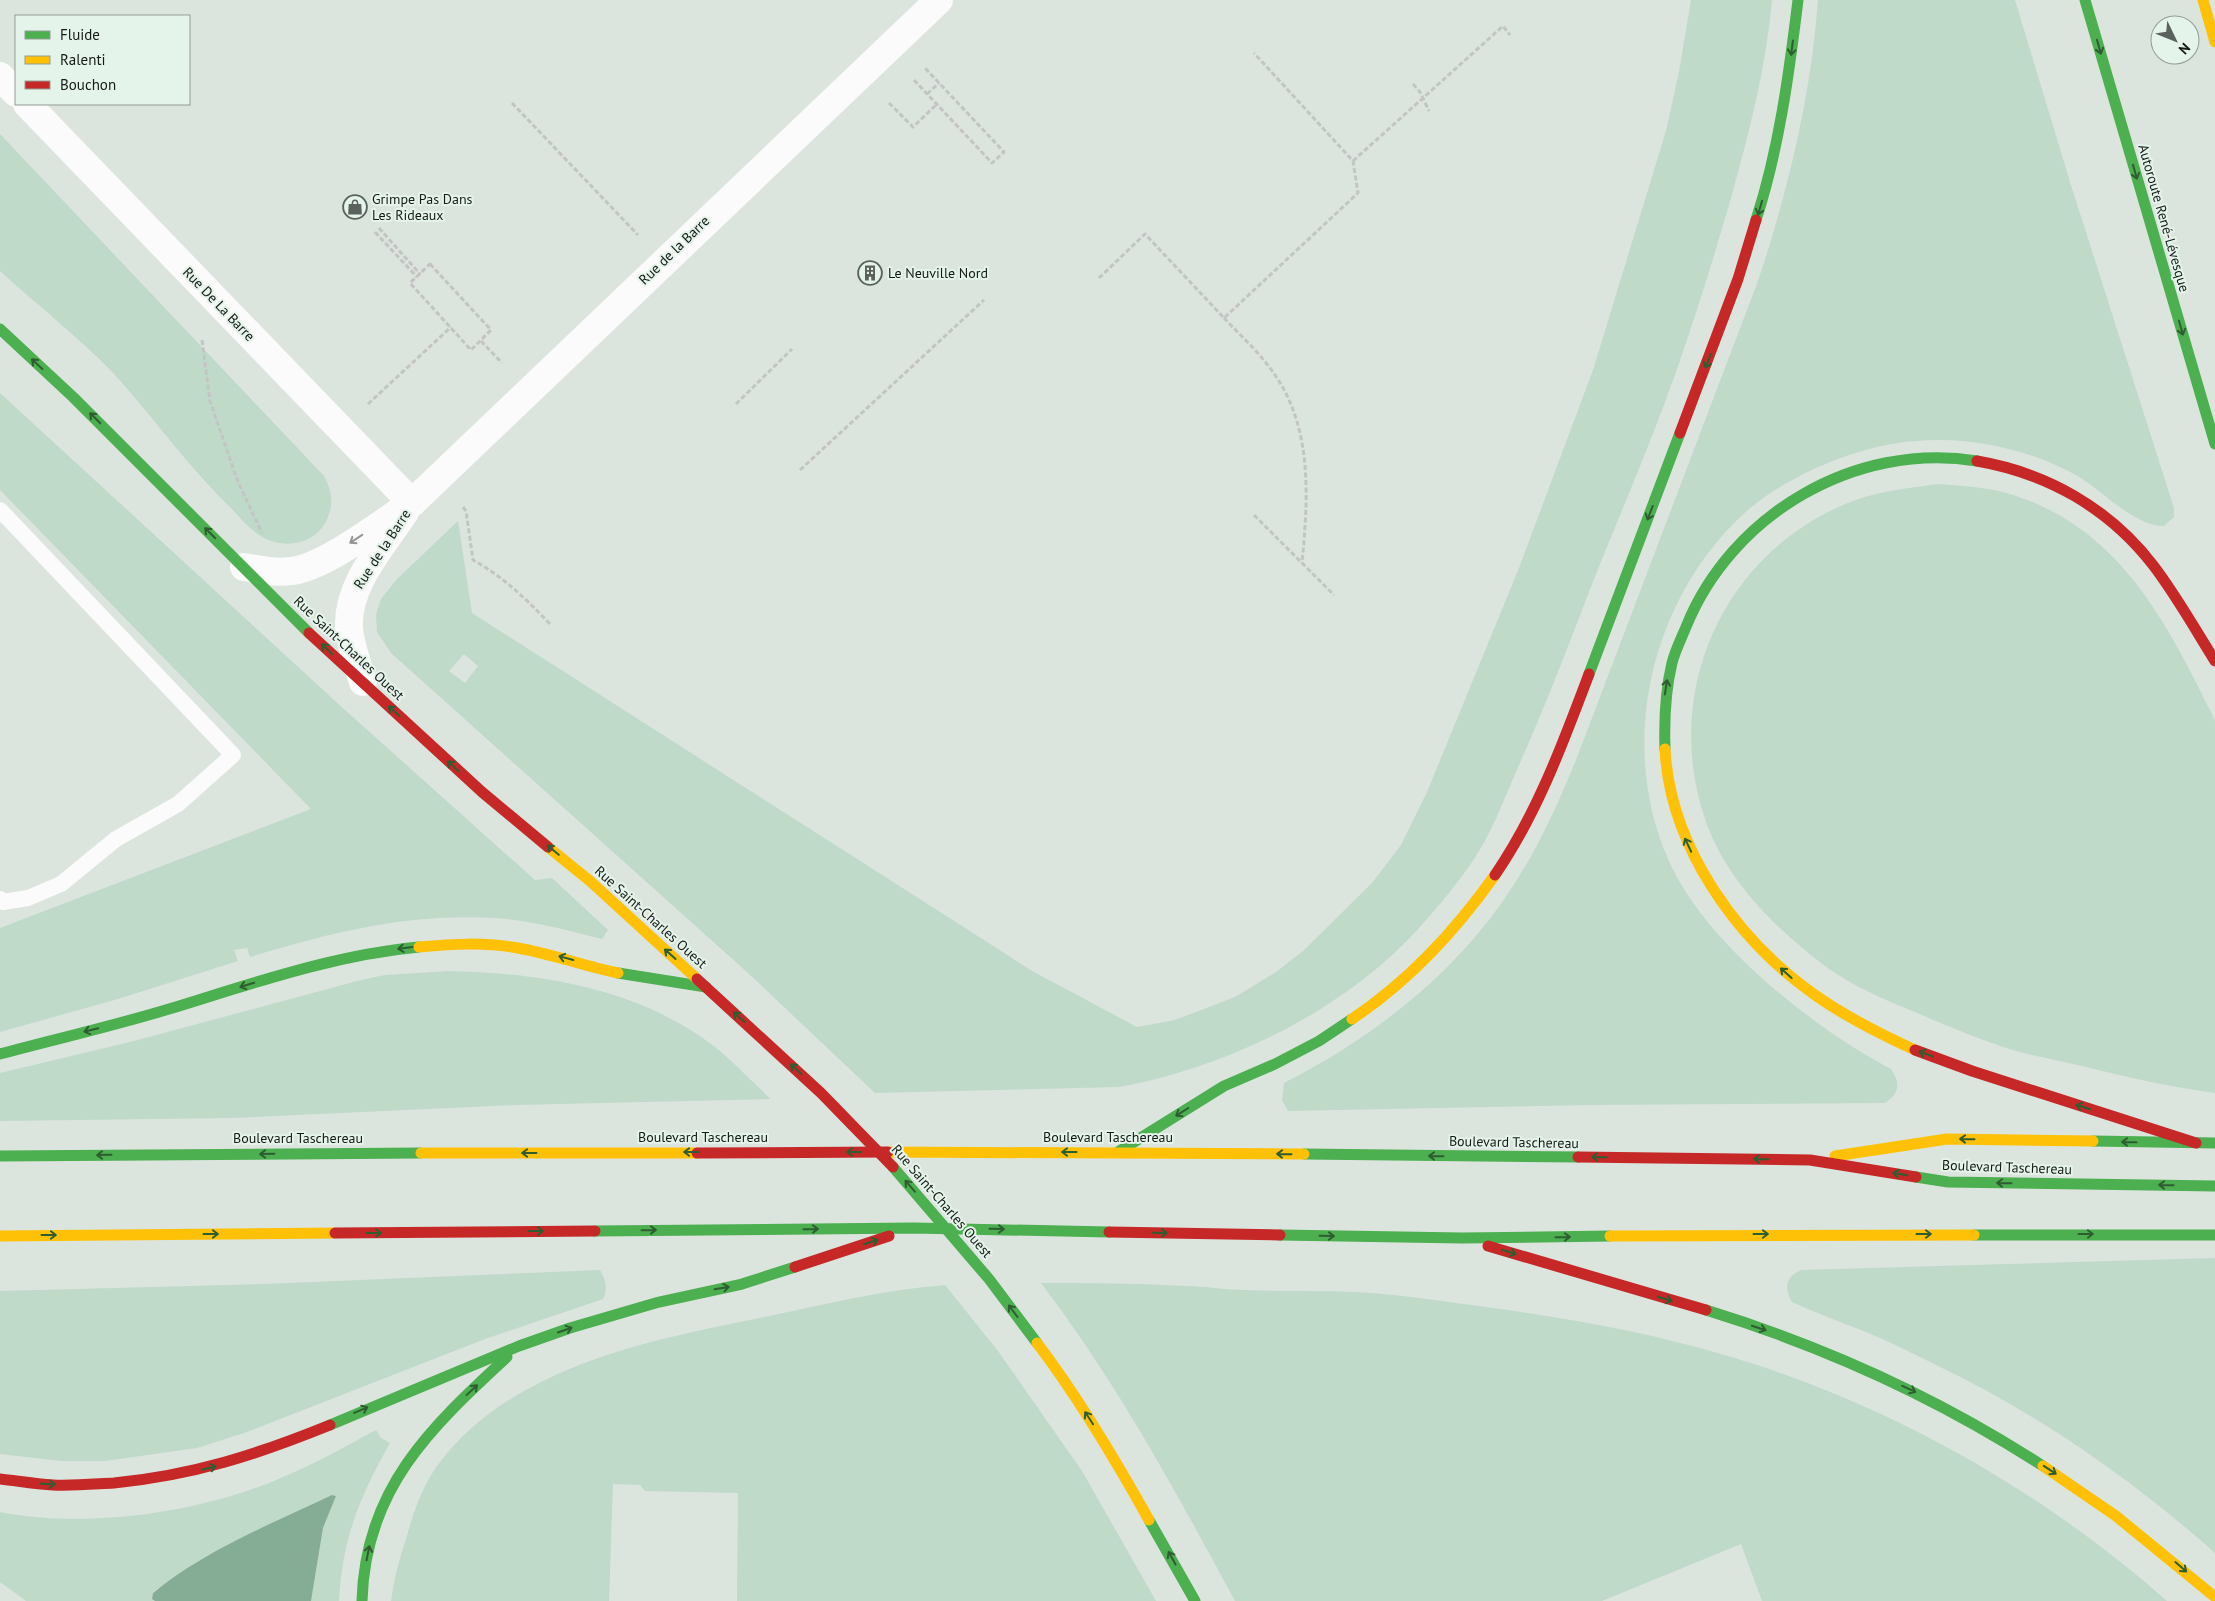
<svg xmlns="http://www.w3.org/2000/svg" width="2215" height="1601" viewBox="0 0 2215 1601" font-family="'PT Sans',sans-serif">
	<rect width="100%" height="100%" fill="#dce4de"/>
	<g fill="#bfdac9" fill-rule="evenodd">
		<path d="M1691,0h81c-6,68 -23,133 -41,198 -17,59 -35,117 -55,174 -24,68 -53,135 -80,202 -26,67 -51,134 -81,200 -12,28 -24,60 -41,85 -16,24 -36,48 -55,69 -74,82 -192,140 -300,159l-244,6 -127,-120 -357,-320 -14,-21 -1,-18 5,-15 16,-20 61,-58 14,92 562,359 103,55 38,-7 60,-23 41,-25 27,-21 69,-68 29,-38 26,-53 92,-224 74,-198 73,-239 13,-59zM464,654l14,12 -13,17 -16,-12z"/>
		<path d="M1818,0h197l55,182 104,326v9l-10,9c-29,1 -63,-37 -88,-51 -56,-30 -122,-42 -184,-31 -52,9 -116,38 -154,75 -88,86 -120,226 -70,340 36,83 145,169 223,210 10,15 8,24 -6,34l-295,2 -302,6 -6,-11 2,-17c88,-45 169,-107 225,-191 28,-41 48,-86 67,-132l182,-479c30,-90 53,-185 60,-281z"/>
		<path d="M0,134l324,342c8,15 10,28 3,43 -10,24 -39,30 -61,20 -14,-7 -24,-19 -34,-30 -43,-41 -77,-90 -117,-134 -34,-36 -78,-70 -115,-104z"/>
		<path d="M0,393l345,317 190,170 17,-2 56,52 -6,9c-35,-9 -72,-19 -108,-21 -86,-5 -162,14 -244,39l-3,-9 -13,2 4,11 -120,38 -118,33v-104l311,-119 -311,-319z"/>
		<path d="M1938,484c26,2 53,3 78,12 104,34 151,127 196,218l3,7v372c-45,-6 -89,-16 -133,-27 -30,-7 -61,-12 -90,-23 -23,-8 -47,-18 -70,-28 -34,-14 -67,-27 -97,-49 -49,-37 -98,-85 -119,-144 -46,-130 18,-272 147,-321 27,-10 56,-13 85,-17z"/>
		<path d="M449,971c93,2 191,18 266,76 20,16 37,35 56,52l-255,6 -283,13 -233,3v-48l134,-32 227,-61 24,-5z"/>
		<path d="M2215,1258v295c-83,-74 -177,-139 -277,-187 -24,-12 -48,-24 -72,-34 -25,-10 -50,-19 -74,-30 -8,-14 -7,-25 9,-32z"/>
		<path d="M600,1270c6,10 8,18 3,29l-118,40 -238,93 -50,16 -92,13h-44l-61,-7v-163l264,-7z"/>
		<path d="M1041,1283c48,0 96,0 144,3 20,0 40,4 60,4 43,2 85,0 127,3 38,3 76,9 114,14 81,11 163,25 242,49 162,48 313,134 439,245h-405l-21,-57 -139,57h-367c-59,-109 -119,-220 -194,-318z"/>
		<path d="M945,1285l53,66 84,120 74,130h-419l1,-108 -93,-2 -5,-6 -27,-1 -4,117h-218c3,-22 8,-41 15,-62 7,-25 16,-52 31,-73 71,-97 207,-125 318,-147 63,-13 126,-29 190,-34z"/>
		<path d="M376,1430l5,8 9,5c-30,53 -48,96 -51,158h-28l12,-73 13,-32 -4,-1 -133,66 -46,31 -1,7 3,2h-129l-26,-19v-70c88,17 199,1 281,-34 33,-14 64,-31 95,-48z"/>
	</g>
	<path fill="#85ac94" d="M332,1495l4,1 -13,32 -12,73h-156l-3,-2 1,-6c52,-43 118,-69 179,-98z"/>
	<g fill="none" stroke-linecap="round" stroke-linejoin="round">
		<g stroke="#c3c5c4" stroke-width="3" stroke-dasharray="5 2.5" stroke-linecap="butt">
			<path d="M914,80l78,83 12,-11 -79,-84"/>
			<path d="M1413,84l7,8 9,19"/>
			<path d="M927,94l12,-11"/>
			<path d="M512,103l126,132"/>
			<path d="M889,103l24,24 24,-23"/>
			<path d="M1353,161l150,-135 7,9"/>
			<path d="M379,228l41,46"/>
			<path d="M375,232l42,45"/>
			<path d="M430,264l61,66 -20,20 -61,-67z"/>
			<path d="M1099,278l46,-44 79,84 134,-125 -5,-32 -99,-108"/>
			<path d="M1224,318c17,18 37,36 51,57 38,55 33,125 27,188"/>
			<path d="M202,340l8,61 28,81 24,51"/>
			<path d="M481,341l21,22"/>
			<path d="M368,404l83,-77"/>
			<path d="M736,404l56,-55"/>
			<path d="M800,470l184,-170"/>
			<path d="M463,507l3,4 7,49c32,18 53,39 78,65"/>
			<path d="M1254,515l80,80"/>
		</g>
		<path stroke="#fafbfa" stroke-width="16" d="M0,510l233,245 -55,49 -62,35 -55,45 -33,14 -25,4 -3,-3"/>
		<g stroke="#fafbfa" stroke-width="28">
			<path d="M0,76l16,17"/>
			<path d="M27,104l385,399"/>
			<path d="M244,567c16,3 31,6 47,4 35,-4 90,-48 121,-68l527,-503"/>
			<path d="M363,682c-5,-17 -13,-37 -14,-55 -2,-43 34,-81 56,-115"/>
		</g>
		<g stroke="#4caf50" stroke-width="11">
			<path d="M2085,0l130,444"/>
			<path d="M1756,220c23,-71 33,-146 42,-220"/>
			<path d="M0,329l73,68 236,236"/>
			<path d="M1589,674l91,-241"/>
			<path d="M1665,749c-1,-30 0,-57 7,-86 3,-12 9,-24 14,-36 45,-112 169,-186 291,-166"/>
			<path d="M618,973l88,14"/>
			<path d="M0,1054c56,-15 113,-28 169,-45 82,-25 164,-54 250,-62"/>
			<path d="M2093,1141l122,2"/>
			<path d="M1118,1152l106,-66 51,-22 44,-23 33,-22"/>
			<path d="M1304,1154l274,3"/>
			<path d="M0,1156l421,-3"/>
			<path d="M893,1167l96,112 48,64"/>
			<path d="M1916,1177l32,5 267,4"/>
			<path d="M595,1231l319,-3 195,4"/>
			<path d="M1280,1235l182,3 148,-2"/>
			<path d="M1974,1235h241"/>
			<path d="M1706,1310c120,37 232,88 337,156"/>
			<path d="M330,1425l189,-79 51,-18 89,-26 83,-18 53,-17"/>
			<path d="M1149,1520l46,81"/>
			<path d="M362,1601c3,-112 68,-173 145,-244"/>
		</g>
		<g stroke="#ffc107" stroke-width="11">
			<path d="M2203,0l12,42"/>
			<path d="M1665,749c5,98 72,191 150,246 31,22 65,39 100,55"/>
			<path d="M548,847l42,34 107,98"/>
			<path d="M419,947c33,-3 66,-5 99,1 34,6 66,18 100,25"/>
			<path d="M1352,1019c57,-38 104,-89 143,-144"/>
			<path d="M888,1152l416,2"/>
			<path d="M421,1153h276"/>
			<path d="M1835,1156l112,-17 146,2"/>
			<path d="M0,1236l335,-3"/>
			<path d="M1610,1236l364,-1"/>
			<path d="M1037,1343c42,55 78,116 112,177"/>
			<path d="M2043,1466l73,50 99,81"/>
		</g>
		<g stroke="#c62828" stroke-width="11">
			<path d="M1680,433l58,-154 18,-59"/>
			<path d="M1977,461c70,12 132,47 176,104 23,30 42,64 62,96"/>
			<path d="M309,633l173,159 66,55"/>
			<path d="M1495,875c42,-61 68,-132 94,-201"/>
			<path d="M697,979l124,114 72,74"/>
			<path d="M1915,1050l57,21 224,72"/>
			<path d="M697,1153l191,-1"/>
			<path d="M1578,1157l232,3 106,17"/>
			<path d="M1109,1232l171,3"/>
			<path d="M335,1233l260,-2"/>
			<path d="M1488,1246l218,64"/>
			<path d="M795,1267l94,-31"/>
			<path d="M0,1479c18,2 35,5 53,6 20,1 41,-1 61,-2 80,-8 142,-28 216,-58"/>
		</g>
	</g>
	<defs><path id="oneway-shaft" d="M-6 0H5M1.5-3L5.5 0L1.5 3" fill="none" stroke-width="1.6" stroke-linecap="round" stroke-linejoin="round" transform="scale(1.25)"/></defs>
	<g stroke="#2e5d30">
		<use href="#oneway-shaft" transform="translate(2099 47) rotate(74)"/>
		<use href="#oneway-shaft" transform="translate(1792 48) rotate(97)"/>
		<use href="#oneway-shaft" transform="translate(2135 172) rotate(74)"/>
		<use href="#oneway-shaft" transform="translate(1760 208) rotate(106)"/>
		<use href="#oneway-shaft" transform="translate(2181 328) rotate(74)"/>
		<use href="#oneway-shaft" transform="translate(1708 361) rotate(111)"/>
		<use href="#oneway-shaft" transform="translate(37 364) rotate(-137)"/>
		<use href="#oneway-shaft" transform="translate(95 418) rotate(-135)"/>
		<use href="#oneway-shaft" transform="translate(1650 513) rotate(111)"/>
		<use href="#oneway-shaft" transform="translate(210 533) rotate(-135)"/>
		<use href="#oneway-shaft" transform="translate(327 649) rotate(-137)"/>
		<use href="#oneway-shaft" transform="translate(1666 687) rotate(-81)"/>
		<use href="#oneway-shaft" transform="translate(394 711) rotate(-138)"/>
		<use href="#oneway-shaft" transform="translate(453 766) rotate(-137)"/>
		<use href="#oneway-shaft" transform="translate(1688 845) rotate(-115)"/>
		<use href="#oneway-shaft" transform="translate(553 850) rotate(-140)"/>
		<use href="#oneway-shaft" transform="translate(405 948) rotate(173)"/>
		<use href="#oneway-shaft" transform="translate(670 954) rotate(-138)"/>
		<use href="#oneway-shaft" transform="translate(566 958) rotate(-165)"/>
		<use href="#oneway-shaft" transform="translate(1786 973) rotate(-138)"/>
		<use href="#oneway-shaft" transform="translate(247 985) rotate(163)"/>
		<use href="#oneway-shaft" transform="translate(739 1017) rotate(-138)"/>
		<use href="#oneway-shaft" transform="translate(91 1030) rotate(166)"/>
		<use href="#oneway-shaft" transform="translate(1926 1054) rotate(-159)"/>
		<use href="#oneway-shaft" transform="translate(796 1069) rotate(-137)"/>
		<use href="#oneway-shaft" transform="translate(2083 1107) rotate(-162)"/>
		<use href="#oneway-shaft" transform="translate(1182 1112) rotate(148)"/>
		<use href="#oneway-shaft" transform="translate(1967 1139) rotate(-179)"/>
		<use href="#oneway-shaft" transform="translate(2129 1142) rotate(-179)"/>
		<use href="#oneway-shaft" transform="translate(691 1152) rotate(180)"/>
		<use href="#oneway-shaft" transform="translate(854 1152) rotate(180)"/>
		<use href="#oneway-shaft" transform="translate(1069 1152) rotate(180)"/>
		<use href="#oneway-shaft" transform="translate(529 1153) rotate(180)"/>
		<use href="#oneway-shaft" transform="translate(267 1154) rotate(179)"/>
		<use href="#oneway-shaft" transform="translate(1284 1154) rotate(-179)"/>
		<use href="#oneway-shaft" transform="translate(104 1155) rotate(179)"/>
		<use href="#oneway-shaft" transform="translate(1436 1156) rotate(-179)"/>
		<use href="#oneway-shaft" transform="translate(1599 1157) rotate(-179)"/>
		<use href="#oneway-shaft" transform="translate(1761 1159) rotate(-179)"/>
		<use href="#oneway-shaft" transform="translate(1900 1174) rotate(-171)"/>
		<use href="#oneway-shaft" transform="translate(2004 1183) rotate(-179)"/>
		<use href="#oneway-shaft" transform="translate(2166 1185) rotate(-179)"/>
		<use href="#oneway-shaft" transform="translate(910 1186) rotate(-131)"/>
		<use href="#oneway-shaft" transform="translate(811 1229) rotate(-1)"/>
		<use href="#oneway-shaft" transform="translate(997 1229) rotate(1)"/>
		<use href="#oneway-shaft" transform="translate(649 1230) rotate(-1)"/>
		<use href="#oneway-shaft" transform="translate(536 1231)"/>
		<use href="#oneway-shaft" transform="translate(374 1233)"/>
		<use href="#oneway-shaft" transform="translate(1160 1233) rotate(1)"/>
		<use href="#oneway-shaft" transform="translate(211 1234)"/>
		<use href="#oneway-shaft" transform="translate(1761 1234)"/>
		<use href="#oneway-shaft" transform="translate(1924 1234)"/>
		<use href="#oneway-shaft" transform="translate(2086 1234)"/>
		<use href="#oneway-shaft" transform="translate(49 1235)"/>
		<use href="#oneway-shaft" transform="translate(1327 1236) rotate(1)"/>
		<use href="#oneway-shaft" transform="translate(1563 1237) rotate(-1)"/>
		<use href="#oneway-shaft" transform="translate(871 1242) rotate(-18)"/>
		<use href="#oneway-shaft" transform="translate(1509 1252) rotate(17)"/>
		<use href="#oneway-shaft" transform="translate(722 1288) rotate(-10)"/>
		<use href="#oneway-shaft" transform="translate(1665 1299) rotate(17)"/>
		<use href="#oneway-shaft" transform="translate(1013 1311) rotate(-127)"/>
		<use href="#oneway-shaft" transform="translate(1759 1328) rotate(18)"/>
		<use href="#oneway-shaft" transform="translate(565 1330) rotate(-19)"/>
		<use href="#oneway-shaft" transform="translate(1909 1389) rotate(25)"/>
		<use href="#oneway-shaft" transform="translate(472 1390) rotate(-43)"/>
		<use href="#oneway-shaft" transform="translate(361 1410) rotate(-23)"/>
		<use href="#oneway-shaft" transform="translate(1089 1418) rotate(-123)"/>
		<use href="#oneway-shaft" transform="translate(209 1468) rotate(-13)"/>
		<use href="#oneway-shaft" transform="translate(2050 1470) rotate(33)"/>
		<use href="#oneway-shaft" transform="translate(48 1484) rotate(4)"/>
		<use href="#oneway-shaft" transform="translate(368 1553) rotate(-79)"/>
		<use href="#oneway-shaft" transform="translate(1172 1558) rotate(-119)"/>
		<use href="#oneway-shaft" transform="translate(2181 1567) rotate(41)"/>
	</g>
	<use stroke="#939693" href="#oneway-shaft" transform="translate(356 539) rotate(147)"/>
	<defs>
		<g id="shop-ring" transform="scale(1.25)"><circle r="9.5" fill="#e5f4ea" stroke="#5b615c" stroke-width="1.5"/><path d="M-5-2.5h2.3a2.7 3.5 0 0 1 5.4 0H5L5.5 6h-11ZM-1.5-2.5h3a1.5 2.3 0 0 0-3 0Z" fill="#5b615c"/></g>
		<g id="building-ring" transform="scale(1.25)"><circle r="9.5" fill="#e5f4ea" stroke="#5b615c" stroke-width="1.5"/><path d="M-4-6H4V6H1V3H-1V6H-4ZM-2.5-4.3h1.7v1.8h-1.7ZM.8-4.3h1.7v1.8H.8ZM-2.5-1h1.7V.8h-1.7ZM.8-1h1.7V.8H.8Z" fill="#5b615c"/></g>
	</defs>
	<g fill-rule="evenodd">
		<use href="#shop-ring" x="355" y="207"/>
		<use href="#building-ring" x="870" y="273"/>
	</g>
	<g text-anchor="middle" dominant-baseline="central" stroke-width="4" stroke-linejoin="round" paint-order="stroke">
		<g font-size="14" fill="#151a16" stroke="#e5f4ea" text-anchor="start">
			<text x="372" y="199">Grimpe Pas Dans<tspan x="372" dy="16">Les Rideaux</tspan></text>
			<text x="888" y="273">Le Neuville Nord</text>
		</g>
		<g font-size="14" fill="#151a16" stroke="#e5f4ea">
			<text transform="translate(2164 218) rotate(74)">Autoroute René-Lévesque</text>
			<text transform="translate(674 250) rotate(-44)">Rue de la Barre</text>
			<text transform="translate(219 304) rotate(46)">Rue De La Barre</text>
			<text transform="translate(382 549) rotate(-57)">Rue de la Barre</text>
			<text transform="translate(349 648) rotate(43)">Rue Saint-Charles Ouest</text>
			<text transform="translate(651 917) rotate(42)">Rue Saint-Charles Ouest</text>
			<text x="703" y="1137">Boulevard Taschereau</text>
			<text x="1108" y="1137">Boulevard Taschereau</text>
			<text x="298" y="1138">Boulevard Taschereau</text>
			<text transform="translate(1514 1142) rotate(1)">Boulevard Taschereau</text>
			<text transform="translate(2007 1167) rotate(2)">Boulevard Taschereau</text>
			<text transform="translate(942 1201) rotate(49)">Rue Saint-Charles Ouest</text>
		</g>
	</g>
	<rect x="15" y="15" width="175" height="90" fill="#e5f4ea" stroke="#929d95"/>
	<rect x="25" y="31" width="25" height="8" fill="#4caf50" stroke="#929d95"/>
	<text x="60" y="40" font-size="15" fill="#151a16">Fluide</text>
	<rect x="25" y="56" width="25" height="8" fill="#ffc107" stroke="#929d95"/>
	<text x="60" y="65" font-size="15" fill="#151a16">Ralenti</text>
	<rect x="25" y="81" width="25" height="8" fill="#c62828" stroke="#929d95"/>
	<text x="60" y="90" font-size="15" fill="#151a16">Bouchon</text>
	<g transform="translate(2175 40) rotate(133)"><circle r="24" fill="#e5f4ea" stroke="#929d95"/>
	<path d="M0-4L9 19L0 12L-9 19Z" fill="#5b615c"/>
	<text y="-8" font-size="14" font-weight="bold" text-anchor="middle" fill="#151a16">N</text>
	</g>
</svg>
